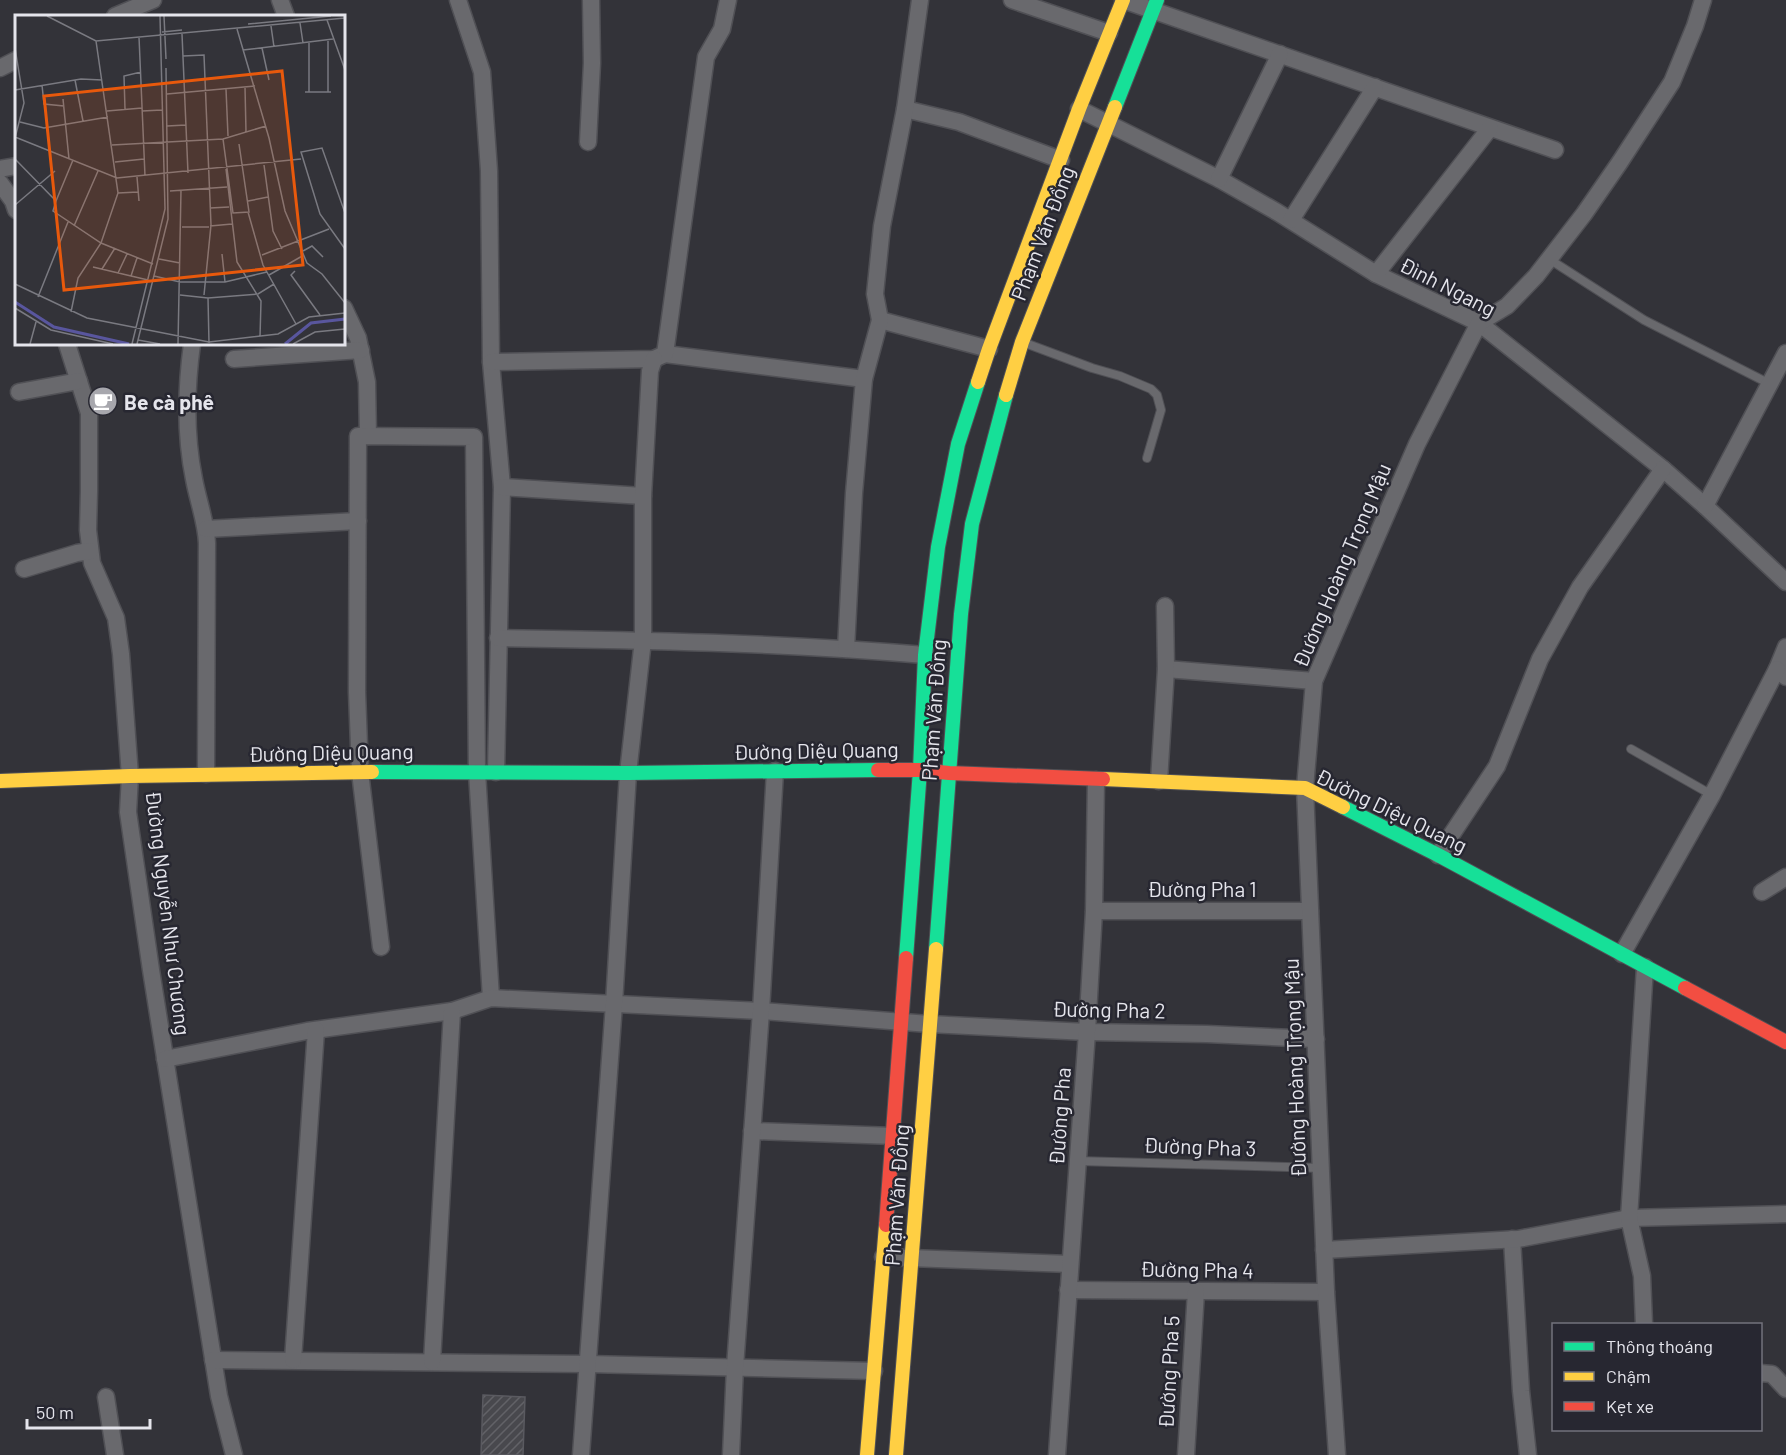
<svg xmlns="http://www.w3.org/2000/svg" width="1786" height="1455" viewBox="0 0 1786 1455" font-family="Barlow,sans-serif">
	<defs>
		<pattern id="building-hatch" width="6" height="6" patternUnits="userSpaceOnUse" patternTransform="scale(1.5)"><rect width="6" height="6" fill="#48484d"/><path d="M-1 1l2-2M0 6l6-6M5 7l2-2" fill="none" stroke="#626267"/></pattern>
	</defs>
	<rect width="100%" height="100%" fill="#333339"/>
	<path fill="url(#building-hatch)" stroke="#5a5a60" stroke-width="1.5" d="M483,1395l42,2 -2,58h-42z"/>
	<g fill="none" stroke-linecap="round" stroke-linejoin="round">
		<g stroke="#505055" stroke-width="10">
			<g id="lane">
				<path d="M1549,259l95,61 126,64"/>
				<path d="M1025,343l67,25 28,8 31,13 6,6 4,15 -14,48"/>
				<path d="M1631,749l81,46"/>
				<path d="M1078,1161l243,7"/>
			</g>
		</g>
		<g stroke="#505055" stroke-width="19">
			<g id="street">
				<path d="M280,0l6,16"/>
				<path d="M458,0l24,72 7,99 2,191 11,125 -6,285"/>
				<path d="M1012,0l97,33"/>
				<path d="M1123,0l432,150"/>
				<path d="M115,16l38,-16"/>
				<path d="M0,68l16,-8"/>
				<path d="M905,109l54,13 102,38"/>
				<path d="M1079,109l140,70 58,33 99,62 103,49 184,146 42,37 81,76"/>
				<path d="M588,142l4,-79 -1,-63"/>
				<path d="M0,169l16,-3"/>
				<path d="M1219,179l61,-125"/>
				<path d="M0,183l13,18 3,9"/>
				<path d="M1291,220l84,-133"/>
				<path d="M1376,274l114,-146"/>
				<path d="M344,308l14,30 9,44 1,54"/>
				<path d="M880,320l109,29"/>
				<path d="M67,344l22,69v78l-1,39 4,33 24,55 5,36 9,122 -2,36 23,158 68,426 15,59"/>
				<path d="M192,344c-6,44 -7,91 2,135 4,22 12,42 13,64l-1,231"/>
				<path d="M665,354l199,25"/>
				<path d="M234,359l127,-9"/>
				<path d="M491,362l163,-3 11,-5 41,-297 16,-28 6,-29"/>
				<path d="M19,392l60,-11"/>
				<path d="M502,487l141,9"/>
				<path d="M1705,506l81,-153"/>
				<path d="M206,529l152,-8"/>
				<path d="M24,569l53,-16 13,-2"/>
				<path d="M498,638c143,2 285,5 427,17"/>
				<path d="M1786,647l-9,22 9,8"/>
				<path d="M846,649l8,-156 10,-114 16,-59 -5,-26 7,-68 23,-117 15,-109"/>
				<path d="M1166,669l148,12"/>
				<path d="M1159,781l7,-112 -1,-63"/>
				<path d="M1438,855l59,-89 43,-107 40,-72 83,-118"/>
				<path d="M1762,892l24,-15"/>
				<path d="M1094,911h216"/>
				<path d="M381,947l-21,-175 -3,-80 1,-256 116,1 3,335 14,226"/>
				<path d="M1622,954l90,-159 65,-126"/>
				<path d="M165,1059l142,-28 145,-20 39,-13 270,13 168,13 158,8 120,2 109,5"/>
				<path d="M752,1131l142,5"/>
				<path d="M1512,1239l9,152 7,64"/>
				<path d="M1324,1250l194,-11 111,-21 157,-4"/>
				<path d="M883,1257l187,7"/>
				<path d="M1068,1290l258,2"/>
				<path d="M1644,1324l-2,-48 -13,-58 16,-251"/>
				<path d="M213,1360l375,4 286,7"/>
				<path d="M293,1360l23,-330"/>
				<path d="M432,1362l20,-351"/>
				<path d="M1760,1373l12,1 14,15"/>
				<path d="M106,1397l9,58"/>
				<path d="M581,1455l33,-451 14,-231 15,-133v-144l7,-125 4,-12"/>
				<path d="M731,1455l4,-88 26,-356 14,-240"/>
				<path d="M1057,1455l30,-423 7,-121 2,-131"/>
				<path d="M1186,1455l10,-164"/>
				<path d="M1337,1455l-11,-163 -21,-504 9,-107 103,-237 62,-121 28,-17 29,-30 48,-62 36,-52 52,-80 23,-56 8,-26"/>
			</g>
		</g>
		<g stroke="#505055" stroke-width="16">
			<g id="fast">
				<path d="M1115,107l42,-107"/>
				<path d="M372,772l256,1 250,-3"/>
				<path d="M1343,807l95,48 247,133"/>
				<path d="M936,949l25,-335 11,-90 34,-129"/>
				<path d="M906,958l14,-188 5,-115 13,-108 20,-103 20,-62"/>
			</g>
		</g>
		<g stroke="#505055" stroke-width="16">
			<g id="slow">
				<path d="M978,382l11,-33 90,-240 44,-109"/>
				<path d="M1006,395l16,-53 93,-235"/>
				<path d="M1103,779l202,9 38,19"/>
				<path d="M0,781l130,-5 242,-4"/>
				<path d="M867,1455l19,-230"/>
				<path d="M896,1455l40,-506"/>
			</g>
		</g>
		<g stroke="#505055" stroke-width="16">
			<g id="jam">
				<path d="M878,770h42l29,3 154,6"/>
				<path d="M1685,988l101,54"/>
				<path d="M886,1225l20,-267"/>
			</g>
		</g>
		<use href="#lane" stroke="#69696d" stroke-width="8"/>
		<use href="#street" stroke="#69696d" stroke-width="16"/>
		<use href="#fast" stroke="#16e098" stroke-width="14"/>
		<use href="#slow" stroke="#ffcf43" stroke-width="14"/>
		<use href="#jam" stroke="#f24e42" stroke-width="14"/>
	</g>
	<defs>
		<g id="cafe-disc" transform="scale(1.5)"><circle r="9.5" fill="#a7a7ad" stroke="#272731"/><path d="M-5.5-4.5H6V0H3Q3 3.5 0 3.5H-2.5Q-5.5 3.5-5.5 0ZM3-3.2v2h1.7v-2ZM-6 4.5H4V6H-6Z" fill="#fff"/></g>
	</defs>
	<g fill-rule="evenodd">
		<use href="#cafe-disc" x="103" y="401"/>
	</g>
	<g text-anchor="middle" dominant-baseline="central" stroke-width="5" stroke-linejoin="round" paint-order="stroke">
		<g font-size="21" fill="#e5e5ec" stroke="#272731">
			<text transform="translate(1042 233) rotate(-69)">Phạm Văn Đồng</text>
			<text transform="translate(1448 286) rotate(27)">Đình Ngang</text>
			<text transform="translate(1341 565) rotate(-67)">Đường Hoàng Trọng Mậu</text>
			<text transform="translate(933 710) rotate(-86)">Phạm Văn Đồng</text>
			<text transform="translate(816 750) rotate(-1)">Đường Diệu Quang</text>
			<text transform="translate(331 752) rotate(-1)">Đường Diệu Quang</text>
			<text transform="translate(1392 810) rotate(26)">Đường Diệu Quang</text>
			<text x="1202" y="888">Đường Pha 1</text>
			<text transform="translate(169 913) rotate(83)">Đường Nguyễn Như Chương</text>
			<text transform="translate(1109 1009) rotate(1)">Đường Pha 2</text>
			<text transform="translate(1294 1068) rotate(-92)">Đường Hoàng Trọng Mậu</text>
			<text transform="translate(1059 1116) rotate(-86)">Đường Pha</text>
			<text transform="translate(1200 1146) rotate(2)">Đường Pha 3</text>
			<text transform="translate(896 1195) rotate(-86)">Phạm Văn Đồng</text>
			<text transform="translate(1197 1269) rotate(1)">Đường Pha 4</text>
			<text transform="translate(1168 1372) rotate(-87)">Đường Pha 5</text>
		</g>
		<g font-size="21" font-weight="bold" fill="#e5e5ec" stroke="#272731" text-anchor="start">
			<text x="124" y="401">Be cà phê</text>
		</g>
	</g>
	<g transform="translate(15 15)">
		<rect width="330" height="330" fill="#333339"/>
		<path fill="none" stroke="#59569e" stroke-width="3" d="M0,287l39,25 75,17M270,329l26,-21 34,-4"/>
		<path fill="none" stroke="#7a7a81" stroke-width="1.5" d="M32,1l49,25 249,-23M149,1l2,43M312,5l18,50M285,8l3,20M233,9l83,-8M256,11l3,21M222,14l32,109 16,73 22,52 15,11 23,29M147,17l20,-2M167,19l6,139M124,22l6,139M294,27v50M0,33l9,55 -9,35M247,33l7,32M228,35l90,-11M168,41l21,-1 7,170 -7,70M60,65l8,41M27,70l2,19 20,2M230,72l1,45M211,74l2,47M0,75l66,-11 21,1M290,77h26M313,77v-53M152,79l88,-8M48,84l6,60M110,94l-1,-33 17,-4M92,96l35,-3M127,96l20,-1M5,107l24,6 64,-11M152,111l19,-1M0,122l102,41 184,-19M208,124l10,74 16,-1 -10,-68M97,130l111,-6 43,-13M0,144l41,42 -3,10 48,32 52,21M100,147l29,-3M249,150l9,66 9,18M211,154l11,93 24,39 -1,36M122,162l2,24M155,176l57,-4M103,178l20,-1M41,186l17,-41M233,186l20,-4M0,190l40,-34M195,193l19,-1M233,197l15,53 33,59M330,198l-23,-65 -21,4 19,62 25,35M59,211l24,-55M195,211l22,-2M167,212h27M288,236l9,-5 11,11M207,239l3,28M247,240l67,-26M144,244l21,4M78,252l55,13M87,254l13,-21M280,256l-4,4 29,40M103,258l9,-19M254,260l35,-20M116,261l6,-18M139,261l26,6h45l42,-10M0,269l72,34 122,24 69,-8 31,-17 36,-4M165,280l28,3 50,-4 16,-10M23,282l30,-75M193,283l1,45M0,293l36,22 62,14M56,297l7,-34 23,-35 17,-50 -22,-152M123,325l22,4M15,329l6,-22M117,329l33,-135 -5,-193M122,329l31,-125 -2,-151M163,329l3,-154M278,329l22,-12 30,-3"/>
		<path fill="#e8590c" fill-opacity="0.15" stroke="#e8590c" stroke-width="3" d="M267,56l21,194 -239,25 -20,-194z"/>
		<rect width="330" height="330" fill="none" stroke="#e5e5ec" stroke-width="3"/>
	</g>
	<rect x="1552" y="1323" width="210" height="108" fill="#272731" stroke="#73737c" stroke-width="1.5"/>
	<rect x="1564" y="1342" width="30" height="9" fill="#16e098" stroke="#73737c" stroke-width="1.5"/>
	<text x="1606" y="1353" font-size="18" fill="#e5e5ec">Thông thoáng</text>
	<rect x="1564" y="1372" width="30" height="9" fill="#ffcf43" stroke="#73737c" stroke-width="1.5"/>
	<text x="1606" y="1383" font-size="18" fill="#e5e5ec">Chậm</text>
	<rect x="1564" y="1402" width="30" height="9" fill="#f24e42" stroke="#73737c" stroke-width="1.5"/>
	<text x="1606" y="1413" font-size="18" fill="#e5e5ec">Kẹt xe</text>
	<path d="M27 1419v9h123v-9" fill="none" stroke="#e5e5ec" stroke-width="3"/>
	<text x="36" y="1419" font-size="18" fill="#e5e5ec" stroke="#272731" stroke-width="4.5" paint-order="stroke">50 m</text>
</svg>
